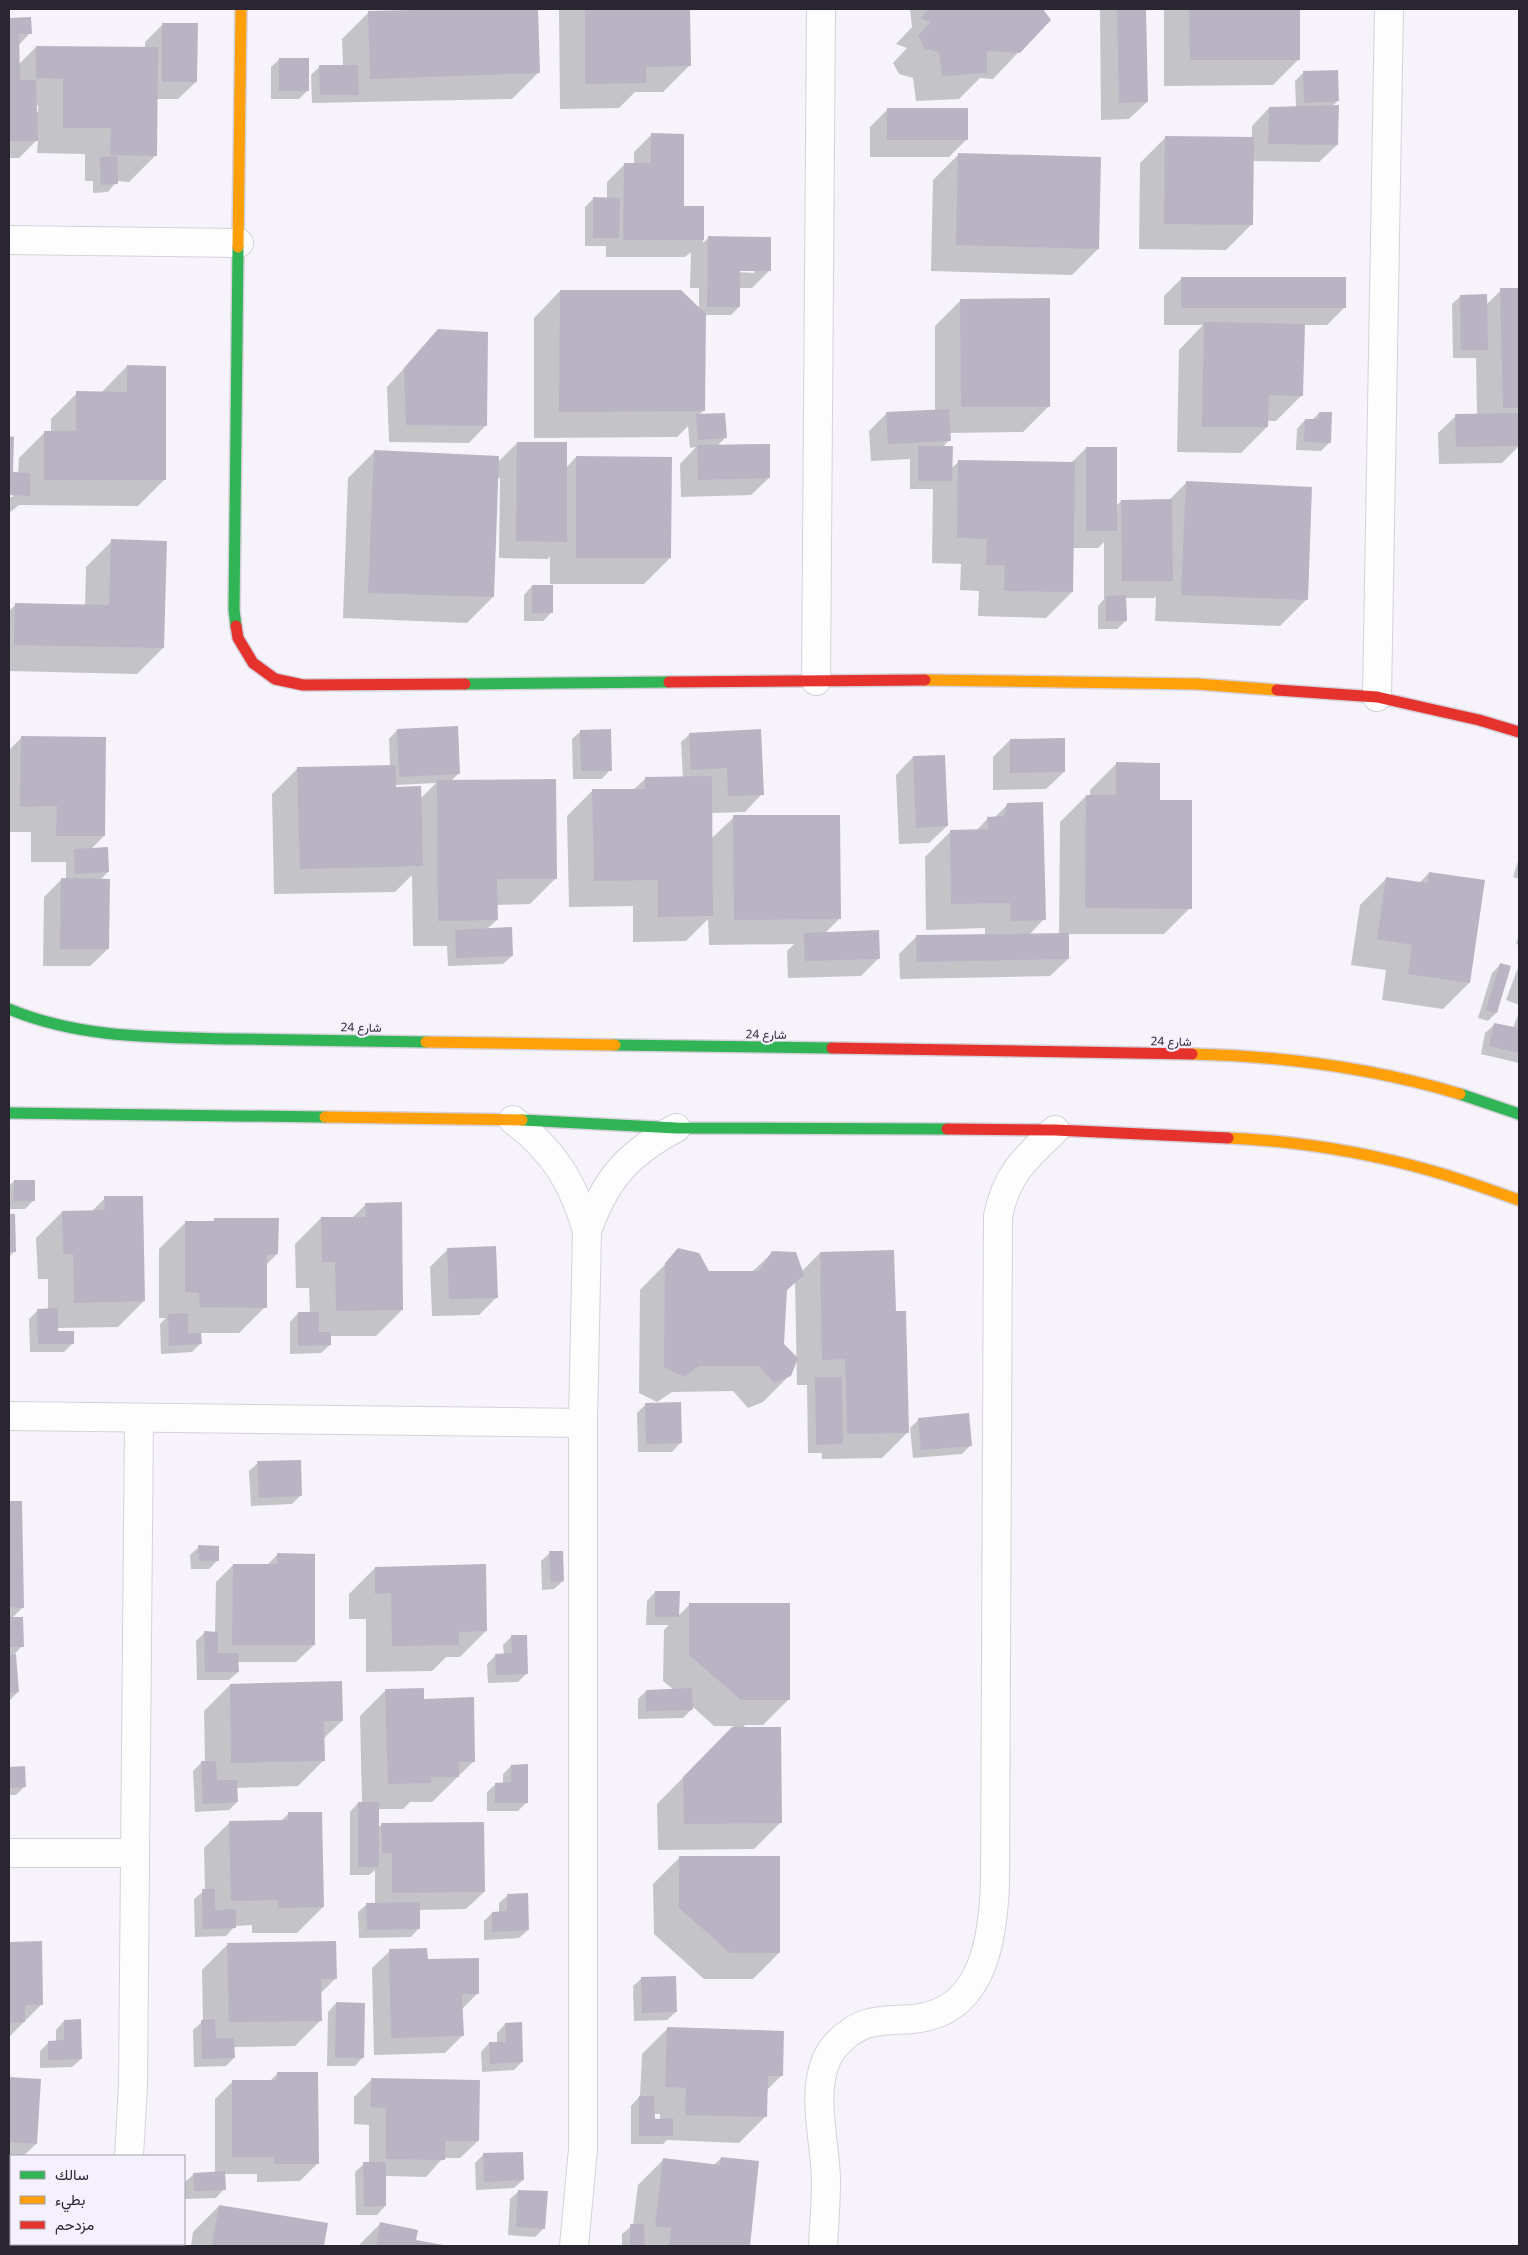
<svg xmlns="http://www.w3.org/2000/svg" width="1528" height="2255" viewBox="0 0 1528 2255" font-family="'Noto Sans',Vazirmatn,sans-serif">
	<rect width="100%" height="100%" fill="#f6f4fa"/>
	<g fill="#0003" fill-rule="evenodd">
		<path d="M492,9h45l1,64 -26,26 -200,4 -1,-28 9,-9h23l-1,-27 26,-26z"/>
		<path d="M559,9h130v57l-26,26h-28l-16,16 -59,1z"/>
		<path d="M910,9h131l8,11 -56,59 -13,-1 -21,21 -43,2 -3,-23 -14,-4 -6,-11 14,-15 -11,-4 16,-17z"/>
		<path d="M1100,9h45l2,93 -18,17 -28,1z"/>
		<path d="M1164,9h135v50l-26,26 -109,1z"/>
		<path d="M9,19h21v14l-12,13v19l18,-18 109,2v-7l18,-18 33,58 -18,17h-22l-1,57 -26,26 -12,-1 -9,11 -15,1v-12h-8v-27l-48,-1 1,-14 -19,19h-10zM35,105h3v7h-2z"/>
		<path d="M280,59l28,31 -9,9h-28v-32z"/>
		<path d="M1303,73l35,28 -6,5 5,39 -18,17 -67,-1v63l-26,26 -87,-1 1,-86 26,-26 86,1v-12l17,-18 27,-1 -1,-26z"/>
		<path d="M888,109l79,30 -18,18h-79v-30z"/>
		<path d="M652,134l31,73 20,1v35l5,-5 61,33 -17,17h-13v19l-8,8h-27l-1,96 -4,4 26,23 -8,8 52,32 -18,17 -70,2 -1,-33 16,-17 -6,1 -2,-22 -11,11 -143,1v-120l26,-27 139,19v-22h-9l1,-36 -6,5h-79v-11h-21v-39l8,-8h14v-17l17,-17h10v-13zM734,270h20v3l-20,-1z"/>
		<path d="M959,154l139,95 -26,26 -141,-4 2,-91z"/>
		<path d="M1182,278l163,29 -18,18h-23l-2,70 -26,26h-9v6l-26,26 -64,-1 2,-102 24,-25h-39v-29z"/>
		<path d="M1519,289v157l-17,17 -63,1 -1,-31 18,-17 21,-1 -1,-57h-23l-1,-54 9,-8 25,9 15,-15z"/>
		<path d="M961,300l88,106 -26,26 -74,1v7l-6,7 8,22 8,-8 112,2 15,-15 30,58 5,-5h47l18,-18 120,117 -26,26 -125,-5 1,-25 -2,2h-29l1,23 -9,8h-19v-23l6,-7v-57l-6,6h-26v44l-26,26 -68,-2 1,-25 -19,-1 1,-26 -29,-1 1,-74h-23v-30l-39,2 -2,-30 18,-18 48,-2v-85z"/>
		<path d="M439,330l47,95 -17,18 -80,-1 -2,-55z"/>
		<path d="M127,366l37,114 -26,26 -119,-1 -10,8v-16h4v-3h-4v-56h4l-1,35 6,1 1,-16 26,-26h6v-13l26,-26h24z"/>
		<path d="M1319,413l11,29 -9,9 -25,-1 1,-21 8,-9h7z"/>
		<path d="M517,443l49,25 10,-11 94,101 -26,26h-94v-28l-2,3 -49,-1 1,-80h-3l-4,119 -26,26 -124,-5 5,-140 26,-26 124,10z"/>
		<path d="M112,541l51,107 -26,26 -128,-3v-60l6,-6 70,1 1,-39z"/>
		<path d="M532,586l20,26 -9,9h-19v-26z"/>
		<path d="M397,730l62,43 -8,8 105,97 -26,26 -33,1v15l-10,9 25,27 -9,8 -55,2 -1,-20h-34l-1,-71 -17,17 -121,2 -2,-100 26,-26 92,-2 -1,-27zM436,783l-16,16 -25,-11v-3z"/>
		<path d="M581,731l29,39 -8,9h-29l-1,-40z"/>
		<path d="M690,734l72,60 -17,18 -34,1v26l23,-22 106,101 -15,15 54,25 -18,18 -73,2 -1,-27 7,-7 -85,1 -1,-26 -22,22 -53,1v-36l-64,1 -2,-91 26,-26h40l12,-11 38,-1 -2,-36z"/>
		<path d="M21,738l83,98 -13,13 17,23 -8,8 8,69 -18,17h-47l1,-69 17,-17h5v-18h-35v-30h-22v-82z"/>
		<path d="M1010,740l54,32 -18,17 -53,1v-33z"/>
		<path d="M913,757l34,69 -18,17 -30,1 -3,-69z"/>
		<path d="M1116,764l42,37 32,107 -26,26h-97l1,25 -18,17 -150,3 -1,-25 18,-18 68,-1v-7l-59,2 -1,-73 26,-26h25l12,-13h6l14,-14 36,115 -15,16 30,-1 1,-112 26,-26h4v-6z"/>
		<path d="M1519,858v21l-6,-2z"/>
		<path d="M1429,873l40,110 -26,26 -61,-9 4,-30 -35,-5 9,-60 26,-26 33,4z"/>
		<path d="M1519,934v11l-3,-1z"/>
		<path d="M1500,965l-4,48 -8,8 -10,-3 14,-45z"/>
		<path d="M1519,965v40l-13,-5z"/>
		<path d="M1519,1012v51l-38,-9 4,-21 9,-8 19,3z"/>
		<path d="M14,1181l19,20 -8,8h-16v-23z"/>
		<path d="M105,1198l39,103 -26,26 -61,1v4l16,11 -9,9h-34l-1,-33 9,-9h10v-31h-10l-2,-41 26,-26h29z"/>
		<path d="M366,1204l36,106 -26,26h-46v9l-9,8 -31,1v-32l8,-9 12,1 -1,-26h-13l-1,-44 26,-26h31z"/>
		<path d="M9,1215h5l1,36 -6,6z"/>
		<path d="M215,1219l62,35 -11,11 -1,42 -26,26h-40l1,11 -8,8 -31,2 -1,-30 6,-6h-7v-69l26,-26h26z"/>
		<path d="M448,1249l49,48 -18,18 -47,1 -2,-49z"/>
		<path d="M679,1250l29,22h44l20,-19 29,19 19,-19 75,60 13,119 -26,26 -60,1v-6h-14l-1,-68h-10l-2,-103 -9,9 -3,53 6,32 -26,26 -15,6 -15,-17 -61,1 -15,10 -18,-9 1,-103z"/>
		<path d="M646,1404l34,39 -8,9h-34l-1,-39z"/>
		<path d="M919,1419l52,26 -9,9 -49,4 -3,-30z"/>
		<path d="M258,1463l43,32 -9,9 -41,2 -2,-35z"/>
		<path d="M9,1502h12l1,106 -10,10 10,28 -9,10 5,36 -9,9z"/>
		<path d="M199,1547l19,13 -9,9h-18l-1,-14z"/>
		<path d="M550,1553l13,28 -9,8 -12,1 -1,-29z"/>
		<path d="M278,1554l36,91 -18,17h-59l1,10 -9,8h-32l-1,-39 8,-8h11l1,-51 17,-17h34z"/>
		<path d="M375,1568l111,63 -26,26h-14l-14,14 -66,1v-53h-17v-25z"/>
		<path d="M655,1592l23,24 12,-12 99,95 -26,26h-19l36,98 -26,26 -96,1 -1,-46 77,-78h-20l-22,-20v3l-9,9 -45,1v-20l8,-8 28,-1 -11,-9 1,-51 5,-5h-23l1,-24z"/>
		<path d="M512,1636l15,37 -9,9 -30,1 -1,-19 9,-9h8l-1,-10z"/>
		<path d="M230,1685l112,36 -19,18 1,21 -26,26 -62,2 1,14 -8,8 -34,2 -2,-41 9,-9h3l-1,-51z"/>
		<path d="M386,1690l37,10 51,61 -42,41h-22l-7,7h-25v19l4,-4 102,68 -18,17 -47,1v18l-8,9 -52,1 -1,-26 9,-8h8v-34l-6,5h-19v-63l8,-9h4l-2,-87z"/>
		<path d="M511,1766l16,36 -9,9h-31v-19l9,-8h7v-10z"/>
		<path d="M24,1767l1,19 -9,9h-7v-27z"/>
		<path d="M288,1814l35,93 -26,26h-45v-8l-17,1 -9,10 -31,1 -1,-38 11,-9 -1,-42 26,-26 51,-1z"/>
		<path d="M679,1858l100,95 -26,26h-49l-50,-45 -1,-50z"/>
		<path d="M508,1895l20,35 -9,8 -35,2v-19l8,-8h7v-10z"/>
		<path d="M9,1943h32l1,61 -33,33z"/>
		<path d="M228,1944l108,34 -16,16 1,26 -26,26 -61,1v11l-8,8 -32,1 -1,-37 10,-9 -1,-51z"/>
		<path d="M390,1951l36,9 52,33 -16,16 1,26 -18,18 -71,2 -2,-87z"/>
		<path d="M642,1978l34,34 -9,8 -33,1 -1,-35z"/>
		<path d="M336,2003l27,54 -8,9h-28l1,-54z"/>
		<path d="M64,2021l17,38 -9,8 -32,1v-17l9,-9h7v-12z"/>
		<path d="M505,2024l17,38 -8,8 -32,2 -1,-20 8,-9h8v-10z"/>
		<path d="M668,2028l113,48 -15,15 -1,26 -26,26 -72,-3 -4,4h-32v-38l9,-10 2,-42zM653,2114h7v6h-7z"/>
		<path d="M278,2073l39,91 -17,17 -43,1v-8h-33v15l-8,9 -31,1v-17l9,-8 21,-1v-74l17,-17 38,-1z"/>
		<path d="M9,2078l30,2 -3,64 -13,12h-12l-1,14z"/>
		<path d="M372,2079l106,62 -18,17h-17l-17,19 -41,-1v30l-8,9h-21l-1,-43 9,-8 5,-1v-38l-15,-1v-27z"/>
		<path d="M483,2155l40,25 -9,8 -38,2 -1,-27z"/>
		<path d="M721,2158l37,4 -10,84h-126v-12l11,-9 5,-40 26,-26 50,6z"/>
		<path d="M519,2191l25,37 -9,9 -27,-2 2,-36z"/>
		<path d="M219,2206l108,18 -4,22h-132l2,-14z"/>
		<path d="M380,2224l35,17 32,5h-89z"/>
	</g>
	<g fill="#bab3c4">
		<path d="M453,9h85l2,64 -170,6 -2,-68z"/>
		<path d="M585,9h105l1,57 -45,1v16l-61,1z"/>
		<path d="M929,9h114l8,11 -31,33 -33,-2v22l-45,3 -3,-24 -14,-3 -7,-13 13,-14 -11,-4z"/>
		<path d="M1117,9h29l2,93 -29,1z"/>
		<path d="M1189,9h111v51h-110z"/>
		<path d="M31,17l1,17h-13l1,46h16l2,61h-29v-123z"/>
		<path d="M162,23h36l-1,59h-35z"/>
		<path d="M36,46l122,1 -1,109 -47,-1 1,-27h-48v-49l-27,-1z"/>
		<rect x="279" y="58" width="30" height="33"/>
		<path d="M319,65h39l1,30h-39z"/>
		<path d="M1338,70l1,31 -35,2 -1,-32z"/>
		<path d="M1339,105l-1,40 -70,-1 1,-37z"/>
		<rect x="887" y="108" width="81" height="32"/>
		<path d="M651,133l33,1v72h20v34h-81l1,-77h27z"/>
		<path d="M1165,136l89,1 -1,88 -89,-1z"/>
		<path d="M958,153l143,4 -2,92 -143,-4z"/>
		<path d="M117,156l1,28 -17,1 -1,-28z"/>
		<path d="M593,197l27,1 -1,40h-26z"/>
		<path d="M708,236l63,1v34h-31v36h-33z"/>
		<rect x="1181" y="277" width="165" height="31"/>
		<path d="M1500,288h19v120h-16z"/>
		<path d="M560,290h121l25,24 -1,97 -146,1z"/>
		<path d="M1487,294l1,56h-27l-1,-55z"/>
		<path d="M1050,298v109h-89l-1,-108z"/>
		<path d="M1204,322l101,2 -2,72 -34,-1 -1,32h-66z"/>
		<path d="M438,329l50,3 -1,94 -81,-1 -2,-57z"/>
		<path d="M127,365l39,1v114h-122v-49h32v-40l51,1z"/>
		<path d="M949,409l2,32 -63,3 -2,-32z"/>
		<path d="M1319,412h13l-1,31 -27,-1 1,-23h14z"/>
		<path d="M725,413l2,25 -29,2 -2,-26z"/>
		<path d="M1519,413v33l-63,1 -1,-33z"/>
		<path d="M9,436l5,1 -1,35 17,1v23l-21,-1z"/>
		<path d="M517,442h50v100l-51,-1z"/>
		<path d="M770,444v34l-72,2 -1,-35z"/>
		<path d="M918,446h35l-1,35h-34z"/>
		<rect x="1086" y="447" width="31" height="84"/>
		<path d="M374,450l125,6 -5,141 -126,-4z"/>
		<path d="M576,456l96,1 -1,101h-95z"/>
		<path d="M958,460l117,2 -2,130 -69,-1 1,-26h-19l1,-26 -30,-1z"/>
		<path d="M1186,481l126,6 -4,113 -127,-5z"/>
		<path d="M1172,499l1,82h-51l-1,-81z"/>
		<path d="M111,539l56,2 -3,107 -150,-3 1,-42 94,2z"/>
		<rect x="532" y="585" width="21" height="28"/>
		<path d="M1126,595l1,26h-21v-25z"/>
		<path d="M458,726l2,48 -61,3 -2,-48z"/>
		<path d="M611,729l1,42h-31l-1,-41z"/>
		<path d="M761,729l3,66 -36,1 -1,-28 -36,2 -2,-37z"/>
		<path d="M21,736l85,1 -1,99h-49l1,-30 -37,1z"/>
		<path d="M1065,738v34l-55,1v-34z"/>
		<path d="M945,755l3,71 -32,2 -3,-72z"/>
		<path d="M1116,762l44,1v37h32v109l-107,-1 1,-113h30z"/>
		<path d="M396,765v22l25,-1 2,80 -123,3 -3,-102z"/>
		<path d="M712,776l1,140 -55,1v-37l-64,1 -2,-92h53v-12z"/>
		<path d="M556,779l1,100h-60l1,41 -60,1 -1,-141z"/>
		<path d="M1043,802l3,118 -35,1 -1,-18 -59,1 -1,-74 38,-1 -1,-12 17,-1 3,-13z"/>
		<path d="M733,815h107l1,104 -107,1z"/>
		<path d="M108,847l1,25 -34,2 -1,-25z"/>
		<path d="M1429,872l56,8 -15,103 -62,-9 4,-29 -35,-6 9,-62 41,6z"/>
		<path d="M61,878l49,1 -1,70h-49z"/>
		<path d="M512,927l1,29 -57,2 -1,-28z"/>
		<path d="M879,930l1,29 -75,2 -1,-28z"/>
		<path d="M1069,933v26l-152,3 -1,-27z"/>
		<path d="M1500,963l11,3 -14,47 -11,-3z"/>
		<path d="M1494,1023l25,5v25l-30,-7z"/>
		<path d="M14,1180h21v21h-22z"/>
		<path d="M104,1196h39l2,105 -71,2 -1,-49h-10l-1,-43 43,-1z"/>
		<path d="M402,1202l1,108 -67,1 -1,-49h-13l-1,-45h45l-1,-14z"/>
		<path d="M9,1214h6l1,38h-7z"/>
		<path d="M214,1218h65l-1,36 -11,1v53l-67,-1 -1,-14 -14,-1v-71h29z"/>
		<path d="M496,1246l2,52 -49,1 -2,-51z"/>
		<path d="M678,1248l21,5 10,18h50l13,-20 24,1 8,23 -17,15 -3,54 14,14 -7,18 -17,7 -15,-17h-60l-15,11 -20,-10 1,-104z"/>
		<path d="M894,1250l2,61h10l3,122 -62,1 -2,-75 -23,1 -2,-108z"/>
		<path d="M58,1308v23h16v13h-36l-1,-35z"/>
		<path d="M298,1312h21v20h12v13l-33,1z"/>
		<path d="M188,1313v20h13l1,11 -33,2 -1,-32z"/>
		<path d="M815,1377h27l1,67 -27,1z"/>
		<path d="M681,1402l1,41 -36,1 -1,-41z"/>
		<path d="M969,1413l3,33 -51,4 -3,-32z"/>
		<path d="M301,1460l1,36 -43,2 -2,-37z"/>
		<path d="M9,1501h13l2,107 -15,-1z"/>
		<path d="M198,1545l21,1v15h-20z"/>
		<path d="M549,1551h14l1,30 -13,1z"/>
		<path d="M277,1553l38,1v91h-83l1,-81h44z"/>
		<path d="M486,1564l1,67 -28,1v13l-67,1 -1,-53 -16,1v-27z"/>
		<path d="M655,1591h25l-1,26h-24z"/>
		<path d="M689,1603h101v97h-49l-52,-45z"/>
		<path d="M9,1617h14l1,30h-15z"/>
		<path d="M204,1631l14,1v21h20l1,19h-34z"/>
		<path d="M511,1635h16l1,39 -32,1 -1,-21 17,-1z"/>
		<path d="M16,1654l3,38 -10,1v-38z"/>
		<path d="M342,1681l1,40h-19l1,40 -94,2 -1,-79z"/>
		<path d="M424,1688v11l50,-2 1,65h-16v15h-28v6l-43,1 -3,-95z"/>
		<path d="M692,1688l1,22 -47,1v-21z"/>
		<path d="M732,1727h49l1,96 -98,1 -1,-47z"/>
		<path d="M201,1761h15l1,19h20l1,22 -35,2z"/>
		<path d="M528,1764v39h-33v-20l16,-1v-17z"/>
		<path d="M25,1766l1,21 -17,1v-21z"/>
		<rect x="358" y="1802" width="21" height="65"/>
		<path d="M288,1812h34l2,95 -46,1v-8l-47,1 -2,-80 59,-1z"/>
		<path d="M484,1822l1,70 -93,1v-40h-10l-1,-30z"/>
		<path d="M679,1856h101v97h-50l-51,-45z"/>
		<path d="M202,1889h13v21l21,-1v19l-33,1z"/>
		<path d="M528,1893l1,37 -37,2v-20l15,-1v-17z"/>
		<path d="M420,1902v27l-53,1 -1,-27z"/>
		<path d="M42,1941l1,64h-18v17l-16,1v-81z"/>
		<path d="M336,1941l1,38h-16l1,42 -93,1 -2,-79z"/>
		<path d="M427,1948l1,11 51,-1v36h-17l2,42 -73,2 -2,-89z"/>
		<path d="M676,1976l1,36 -35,1 -1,-36z"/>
		<path d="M336,2002l29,1 -1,55h-29z"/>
		<path d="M81,2019l1,40 -34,1v-19l16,-1v-20z"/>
		<path d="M215,2019l1,19h18l1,20 -33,1 -1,-39z"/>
		<path d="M522,2022l1,40 -33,2 -1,-22h17l-1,-19z"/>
		<path d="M667,2027l117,4 -1,45h-15l-1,41 -82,-2 1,-27 -21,-1z"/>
		<path d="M277,2072h41l1,92h-45v-7h-42v-77h45z"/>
		<path d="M9,2077l32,2 -4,65 -28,-2z"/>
		<path d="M371,2078l109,2 -1,61h-34v19l-59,-1v-51l-15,-1z"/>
		<path d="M639,2096h15l1,23 18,-1v18h-34z"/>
		<path d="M523,2152l1,28 -40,2 -1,-29z"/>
		<path d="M721,2157l38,4 -9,85h-81l2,-18 -16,-2 8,-68 57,7z"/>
		<path d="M363,2162h23v44l-22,1z"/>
		<path d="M225,2171l1,19 -32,1 -1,-18z"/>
		<path d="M518,2190l30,1 -3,38 -29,-2z"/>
		<path d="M219,2205l109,18 -4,23h-112z"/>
		<path d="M380,2222l38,8 -2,10 33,6h-73z"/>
		<path d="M630,2224h14l1,22h-15z"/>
		<path d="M9,2233l2,1v10h7l-1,2h-8z"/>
	</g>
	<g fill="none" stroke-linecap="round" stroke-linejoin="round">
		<g stroke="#d5d1da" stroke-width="30">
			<g id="street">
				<path d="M9,240l230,3"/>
				<path d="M816,681l5,-672"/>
				<path d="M1377,697l12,-688"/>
				<path d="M513,1120c41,31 60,62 74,111l-4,192v726l-9,97"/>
				<path d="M587,1231c18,-51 40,-77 89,-103"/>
				<path d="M9,1416l574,7"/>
				<path d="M9,1853h126"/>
				<path d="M129,2156l4,-71 6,-667"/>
				<path d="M119,2246v-2"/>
				<path d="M823,2246c1,-21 3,-43 3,-64 0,-38 -15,-86 0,-121 3,-9 11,-18 18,-24 31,-27 60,-10 94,-24 48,-19 55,-83 57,-128l3,-669c9,-43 27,-57 57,-86"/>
			</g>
		</g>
		<g stroke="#d5d1da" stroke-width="14">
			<g id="fast">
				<path d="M236,626l-2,-16 4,-363"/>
				<path d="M465,684l204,-2"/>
				<path d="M9,1009c72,30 147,28 224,30 64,1 129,2 193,3"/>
				<path d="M615,1045l217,3"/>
				<path d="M1460,1094l59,20"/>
				<path d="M9,1113l316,4"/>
				<path d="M522,1120l154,8 271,1"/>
			</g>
		</g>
		<g stroke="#d5d1da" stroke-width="14">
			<g id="slow">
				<path d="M238,247l3,-238"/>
				<path d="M925,680l272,4 80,6"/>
				<path d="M426,1042l189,3"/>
				<path d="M1192,1054c89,2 181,14 268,40"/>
				<path d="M325,1117l197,3"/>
				<path d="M1228,1138c69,3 137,14 204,33 29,8 58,19 87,29"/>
			</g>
		</g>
		<g stroke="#d5d1da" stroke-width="14">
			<g id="jam">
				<path d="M236,626l2,12 15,25 22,16 28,6 162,-1"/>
				<path d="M669,682l256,-2"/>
				<path d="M1277,690l100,7 102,23 40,12"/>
				<path d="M832,1048l360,6"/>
				<path d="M947,1129l108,1 173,8"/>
			</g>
		</g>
		<use href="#street" stroke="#fefdfe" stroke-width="28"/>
		<use href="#fast" stroke="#30b455" stroke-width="11"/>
		<use href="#slow" stroke="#ff9f0a" stroke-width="11"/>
		<use href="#jam" stroke="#e5322d" stroke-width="11"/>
	</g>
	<g text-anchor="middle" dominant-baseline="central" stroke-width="4.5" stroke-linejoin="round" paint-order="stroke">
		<g font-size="12" fill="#292531" stroke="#f5f0fe">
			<text transform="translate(361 1027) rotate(1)">شارع 24</text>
			<text transform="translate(766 1034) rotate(1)">شارع 24</text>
			<text transform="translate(1171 1041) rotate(1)">شارع 24</text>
		</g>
	</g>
	<rect width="1528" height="2255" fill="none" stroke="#292531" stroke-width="20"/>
	<rect x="10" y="2155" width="175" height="90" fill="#f5f0fe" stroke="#a39fac"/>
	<rect x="20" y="2171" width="25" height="8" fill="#30b455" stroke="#a39fac"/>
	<text x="55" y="2180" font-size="15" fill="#292531">سالك</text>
	<rect x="20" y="2196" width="25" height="8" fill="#ff9f0a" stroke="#a39fac"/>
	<text x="55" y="2205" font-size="15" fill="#292531">بطيء</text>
	<rect x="20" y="2221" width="25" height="8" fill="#e5322d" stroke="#a39fac"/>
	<text x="55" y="2230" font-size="15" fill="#292531">مزدحم</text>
</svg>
